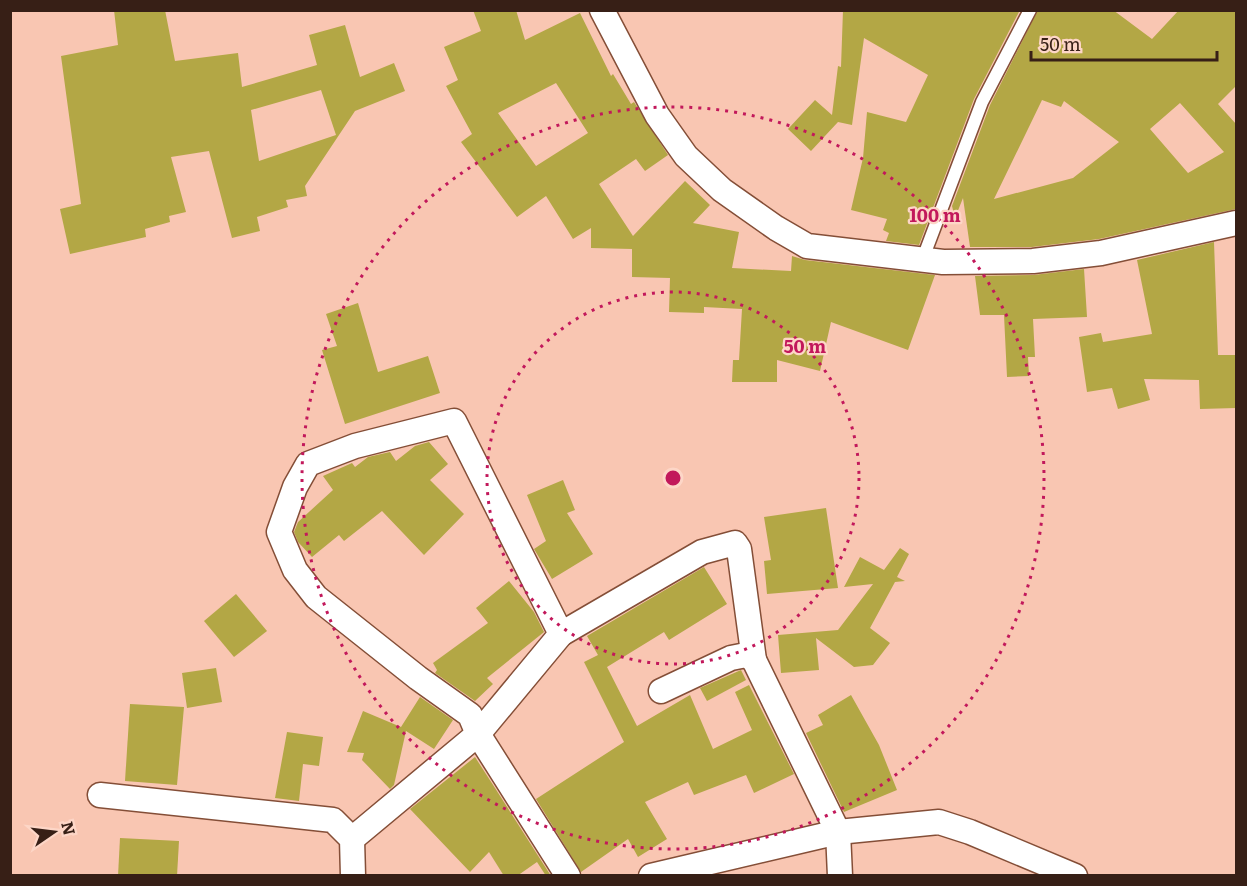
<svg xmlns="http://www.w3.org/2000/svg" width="1247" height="886" viewBox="0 0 1247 886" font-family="Literata,serif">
	<rect width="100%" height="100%" fill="#f9c6b2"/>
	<g fill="#b3a745" fill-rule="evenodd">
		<path d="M114,10h51l10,51 63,-8 4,34 75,-22 -8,-30 36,-10 15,52 34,-14 11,28 -50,20 -50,75 2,10 -21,4 2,7 -31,10 3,14 -28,7 -23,-87 -38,6 15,55 -17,4 1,6 -25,7 1,8 -76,17 -10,-45 21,-5 -20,-148 57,-11zM321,90l15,45 -77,26 -8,-51z"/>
		<path d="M473,10h43l9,30 55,-27 31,63 2,-2 18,30 3,-2 34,53 -23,16 -9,-12 -37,25 34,52 52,-55 25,24 -17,18 46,9 -7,36 59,3 1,-15 13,4 130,15 -27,75 -77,-28 -11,49 -43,-11v22h-45l1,-22h6l3,-51 -38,-2v6l-35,-1 1,-34 -38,-1v-28l-41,-1v-20l-18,11 -27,-43 -29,21 -56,-75 11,-8 -26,-48 12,-6 -14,-33 37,-16zM556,83l32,50 -52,33 -38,-53z"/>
		<path d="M843,10h177l-46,89 -55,146 -33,-4 3,-8 -6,-3 4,-11 -36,-9 12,-52 4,-46 39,10 22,-47 -64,-37 -12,87 -14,-3 -27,29 -23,-22 27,-29 17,15 6,-49 3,1z"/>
		<path d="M1038,10h75l39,29 27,-29h57v76l-18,18 18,20v85l-137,30 -67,8h-62l-7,-49 -8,20 -3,-12 38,-101zM1042,100l19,7 3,-6 55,41 -46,36 -79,21zM1180,103l44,49 -36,21 -38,-44z"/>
		<path d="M1214,242l4,113h18v53l-36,1 -1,-29 -55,-1 6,21 -32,9 -6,-21 -25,4 -8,-55 22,-4 2,9 49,-8 -15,-74z"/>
		<path d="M1084,269l3,48 -54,2 2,38h-7l1,19 -22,1 -3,-62h-24l-5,-39 58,-1z"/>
		<path d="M358,303l20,69 50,-16 12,37 -95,31 -23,-74 15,-4 -11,-32z"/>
		<path d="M429,442l19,22 -18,16 34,34 -40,41 -42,-44 -38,30 -5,-6 -27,22 -14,-15 -4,-10 4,-10 35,-32 -10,-14 29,-13 3,4 13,-10 22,-5 6,9 19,-15z"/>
		<path d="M563,480l12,30 -8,3 26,41 -41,25 -18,-30 12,-8 -19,-46z"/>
		<path d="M826,508l12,80 -71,6 -3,-33 7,-1 -7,-43z"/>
		<path d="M900,548l9,6 -12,23 8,4 -10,1 -25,46 20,15 -17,22 -19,2 -38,-29 3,32 -38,3 -3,-38 60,-5 35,-46 -29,3 16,-30 24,13z"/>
		<path d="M704,567l23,37 -58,36 -5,-8 -57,35 30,59 53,-31 23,54 39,-19 -17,-38 14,-7 45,89 -40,19 -8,-18 -52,20 -6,-13 -43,20 22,37 -29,18 -10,-18 -47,33 -45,-73 88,-57 -40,-80 14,-7 -11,-19z"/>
		<path d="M509,581l25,31 10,20 -57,46 6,6 -18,17 -40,-28 2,-3 -4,-7 55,-40 -12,-15z"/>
		<path d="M236,594l31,37 -33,26 -30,-36z"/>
		<path d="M216,668l6,34 -35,6 -5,-35z"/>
		<path d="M741,670l5,10 -39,21 -7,-13z"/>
		<path d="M851,695l28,50 18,45 -53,22 -38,-79 17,-8 -5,-10z"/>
		<path d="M420,697l33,23 -19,29 -28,-18 -12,54 -4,4 -28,-29 2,-7 -17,-1 16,-41 38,16z"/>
		<path d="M130,704l54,3 -7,78 -52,-4z"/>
		<path d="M287,732l36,5 -4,29 -16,-2 -4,37 -24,-3z"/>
		<path d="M475,757l20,31 56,88h-5l-9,-14 -20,14h-13l-15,-24 -19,20 -60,-63z"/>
		<path d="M120,838l59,3 -2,35h-59z"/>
	</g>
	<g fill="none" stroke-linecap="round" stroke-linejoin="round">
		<g stroke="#844e37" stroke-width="15">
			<path id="service" d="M923,258l59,-156 48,-92"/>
		</g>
		<g stroke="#844e37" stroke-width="27">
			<g id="minor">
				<path d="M602,10l55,105 29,41 36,34 54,38 31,18 136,16 90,-1 68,-8 135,-30"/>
				<path d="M561,634l141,-82 33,-9 4,6 15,111"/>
				<path d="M661,691l70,-33 15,-3 8,5 84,172 2,44"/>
				<path d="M100,795l233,25 19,19 1,37"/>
				<path d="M352,839l126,-105 -8,-19 -52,-37 -102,-81 -21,-27 -16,-38 16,-45 13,-23 47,-18 99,-25 107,213 -83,100 90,142"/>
				<path d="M651,876l187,-44 101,-10 31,10 105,44"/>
			</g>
		</g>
		<use href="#service" stroke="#fff" stroke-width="12"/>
		<use href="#minor" stroke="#fff" stroke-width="24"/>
	</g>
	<g fill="none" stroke="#c2185b" stroke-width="3" stroke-dasharray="3 6">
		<circle cx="673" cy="478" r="186"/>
		<circle cx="673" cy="478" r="371"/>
	</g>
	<circle cx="673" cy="478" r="9" fill="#c2185b" stroke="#fdd6c7" stroke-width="3"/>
	<g font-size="18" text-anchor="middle" font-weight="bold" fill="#c2185b" stroke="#fdd6c7" stroke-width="4.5" stroke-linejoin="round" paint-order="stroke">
		<text x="935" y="222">100 m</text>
		<text x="805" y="353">50 m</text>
	</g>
	<rect width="1247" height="886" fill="none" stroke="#371f16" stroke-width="24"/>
	<g transform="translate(54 832) rotate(76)" stroke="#fdd6c7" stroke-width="4.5" paint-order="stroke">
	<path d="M0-4.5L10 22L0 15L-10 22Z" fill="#371f16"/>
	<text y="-9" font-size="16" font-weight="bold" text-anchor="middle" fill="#371f16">N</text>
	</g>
	<path d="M1031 51v9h186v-9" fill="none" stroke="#371f16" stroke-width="3"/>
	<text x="1040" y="51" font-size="18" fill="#371f16" stroke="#fdd6c7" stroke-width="4.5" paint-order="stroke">50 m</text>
</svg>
